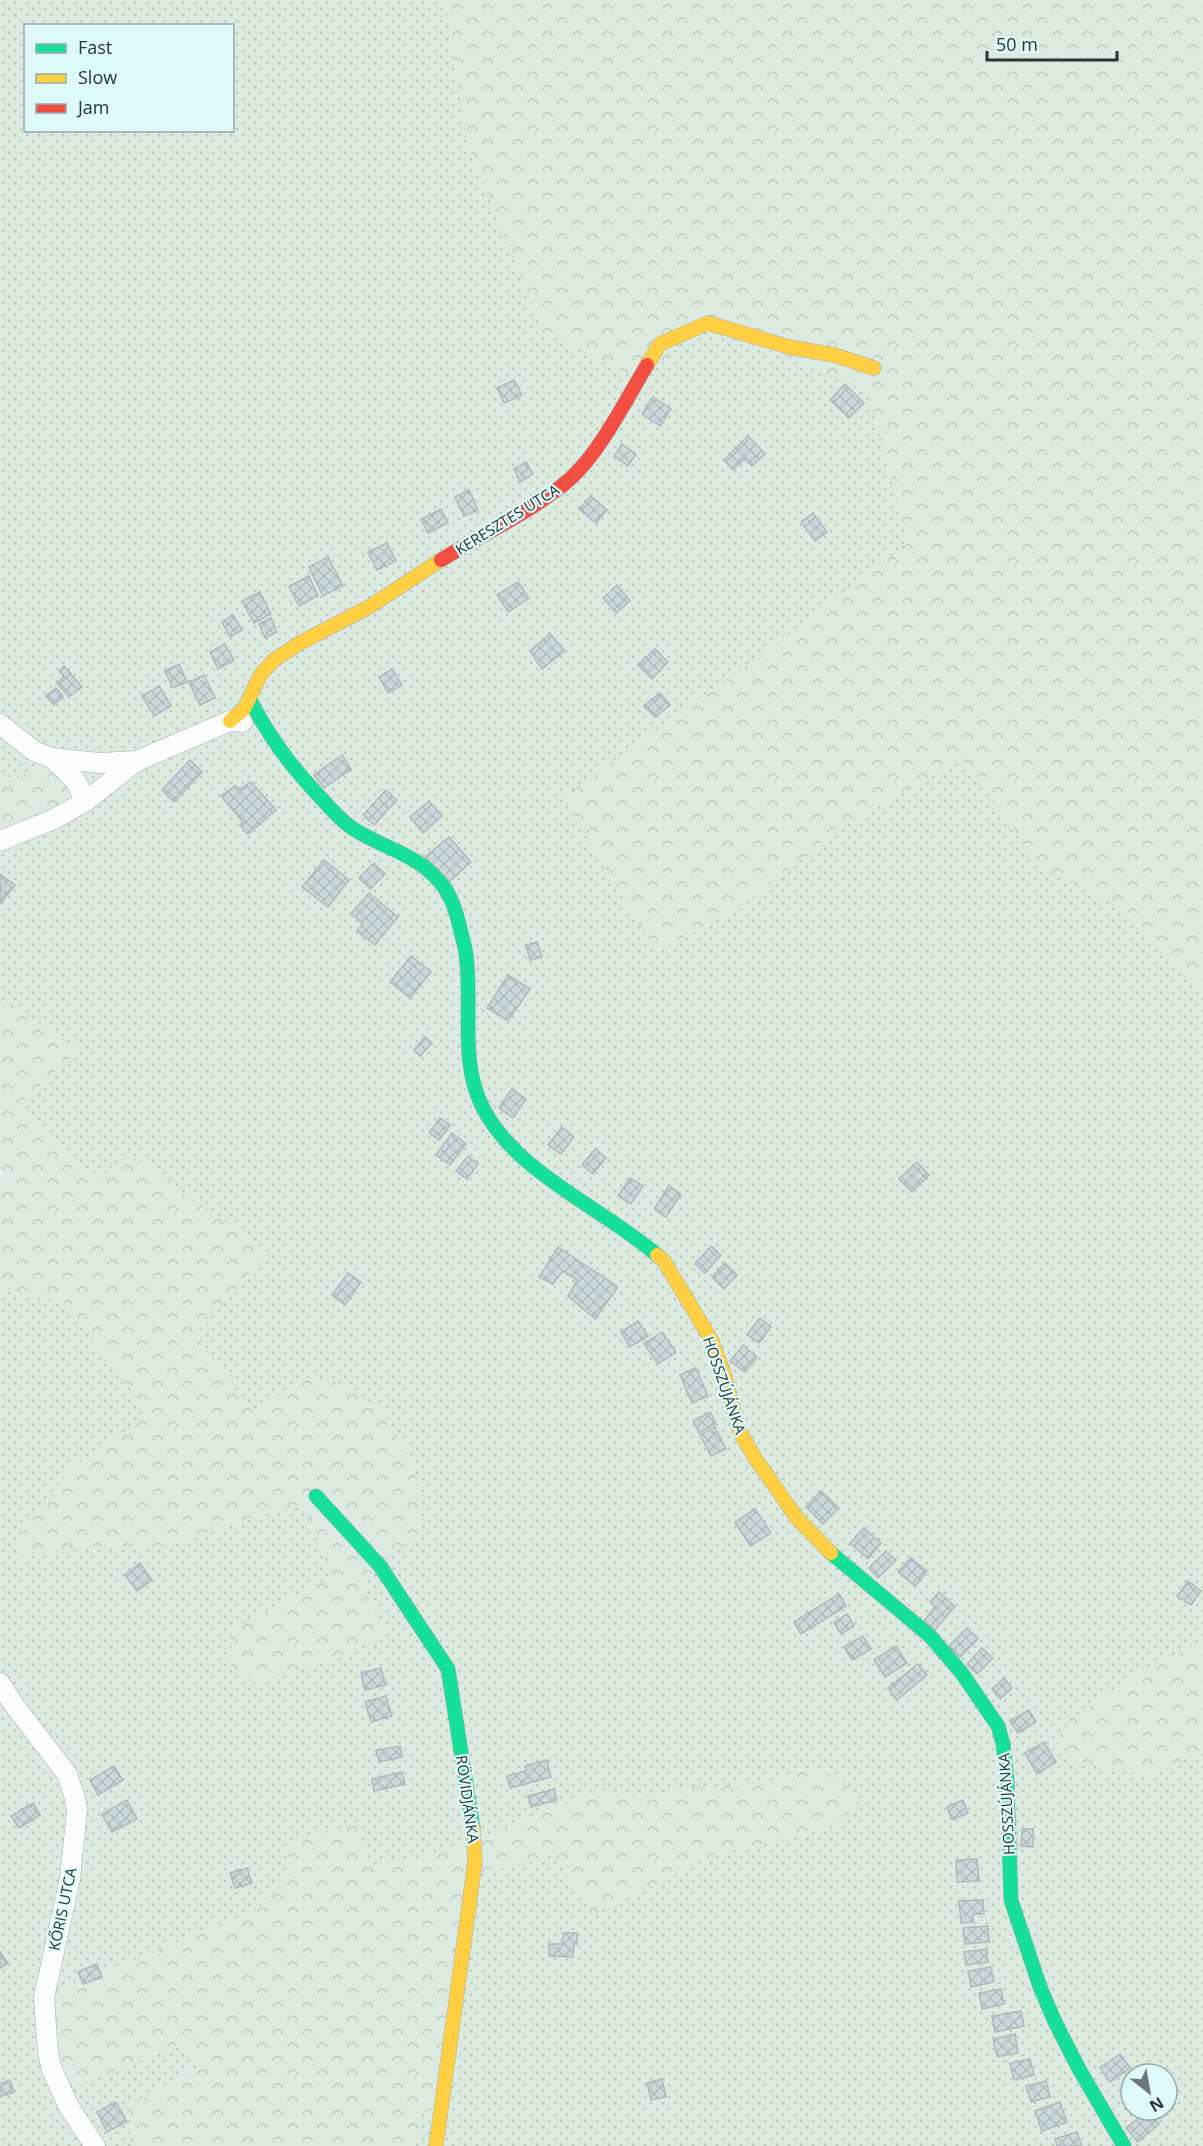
<svg xmlns="http://www.w3.org/2000/svg" width="1203" height="2146" viewBox="0 0 1203 2146" font-family="'Open Sans',sans-serif">
	<defs>
		<pattern id="green-dots" width="8" height="8" patternUnits="userSpaceOnUse" patternTransform="scale(1.5)"><rect width="8" height="8" fill="#ddeadf"/><path d="M2 2h.1M6 6h.1" fill="none" stroke="#bec9c0" stroke-width="1.8" stroke-linecap="round"/></pattern>
		<pattern id="forest-crowns" width="20" height="18" patternUnits="userSpaceOnUse" patternTransform="scale(1.5)"><rect width="20" height="18" fill="#ddeadf"/><path d="M2 6a3 3 0 1 1 6 0M12 15a3 3 0 1 1 6 0" fill="none" stroke="#bec9c0"/></pattern>
		<pattern id="building-cross-hatch" width="8" height="8" patternUnits="userSpaceOnUse" patternTransform="scale(1.5)"><rect width="8" height="8" fill="#ccd9dc"/><path d="M0 0l8 8M0 8l8-8" fill="none" stroke="#afbbbd"/></pattern>
	</defs>
	<rect width="100%" height="100%" fill="#e4f3f3"/>
	<path fill="url(#green-dots)" fill-rule="evenodd" d="M0,0h445l22,142 231,183 77,27 93,39 41,152 -155,117 -98,291 84,-43 101,-81 121,-69 79,108 81,42 81,82v651l-58,28 -75,50 -13,22 94,36 52,-29v398h-787l5,-32 36,-27 11,-210 86,-23 40,60 122,-60 81,-18 33,-10 31,-20 -48,-39 -48,17 -74,3 -54,12 -36,-12 -140,59 -88,20 -86,-24 4,33 -36,36 -211,85 23,95 114,-49 20,25 -72,38 2,41h-131v-856l62,10 88,114 -78,54 -57,89 30,-2 54,-10 61,2 142,-44 30,73 -100,54 129,-50 54,-117 -36,-55 -47,-28 -78,35 -58,-80 71,-83 -168,-73 -83,-71 -6,-104 -10,3v-153l7,-1 62,-40 -24,-48 -26,11 -19,3zM26,26h206v104h-206zM1131,2074h36v36h-36z"/>
	<g fill="url(#forest-crowns)">
		<path d="M445,0h758v990l-81,-82 -81,-42 -79,-108 -121,69 -101,81 -84,43 -93,-154 191,-137 155,-118 -41,-151 -93,-39 -76,-27 -55,56 -101,-49 -76,-190z"/>
		<path d="M45,765l23,16 2,32 -63,40 -7,1v-75l19,-3z"/>
		<path d="M10,1004l69,45 -63,59 83,71 29,-27 139,100 -71,83 58,79 46,-34h32l47,28 36,55 7,68 -61,49 25,54 -37,19 -93,30 -26,-17 2,-36 100,-54 -30,-73 -142,44 -61,-2 -54,10 -30,2 12,-37 45,-52 78,-54 -88,-114 -62,-10v-112l6,-2 -6,-8v-161z"/>
		<path d="M1203,1641v107l-52,29 -73,-15 -21,-21 13,-22 75,-50z"/>
		<path d="M813,1767l32,13 17,26 -32,20 -33,10 -81,18 -122,60 -40,-60 -86,23 -11,210 -36,27 -5,32h-285l-2,-41 72,-37 -20,-26 -114,49 -24,-95 212,-85 36,-36 -5,-33 69,-18 18,42 88,-20 140,-59 36,12 54,-12 74,-3z"/>
	</g>
	<g fill="url(#building-cross-hatch)" stroke="#afb9bb" stroke-width="1.5">
		<path d="M514,380l8,15 -18,8 -7,-15z"/>
		<path d="M845,384l19,19 -15,15 -19,-18z"/>
		<path d="M653,397l18,12 -11,17 -18,-12z"/>
		<path d="M748,436l17,18 -13,12 -8,-7 -11,11 -9,-10z"/>
		<path d="M622,444l14,10 -8,12 -14,-10z"/>
		<path d="M526,462l7,12 -13,8 -6,-13z"/>
		<path d="M469,490l9,20 -14,6 -9,-19z"/>
		<path d="M591,496l16,14 -11,13 -17,-14z"/>
		<path d="M441,509l7,14 -20,10 -7,-14z"/>
		<path d="M813,513l14,19 -12,9 -14,-19z"/>
		<path d="M387,543l9,18 -19,9 -9,-18z"/>
		<path d="M328,557l15,29 -20,10 -14,-29z"/>
		<path d="M309,576l9,20 -19,10 -10,-20z"/>
		<path d="M518,582l11,16 -21,14 -11,-17z"/>
		<path d="M617,585l13,16 -14,12 -13,-15z"/>
		<path d="M260,592l11,22 -17,9 -12,-22z"/>
		<path d="M233,615l9,15 -12,7 -8,-15z"/>
		<path d="M271,618l6,14 -12,6 -6,-14z"/>
		<path d="M550,634l15,17 -23,18 -12,-18z"/>
		<path d="M225,644l9,16 -16,9 -8,-17z"/>
		<path d="M655,649l13,13 -16,17 -14,-14z"/>
		<path d="M179,664l8,18 -14,6 -8,-17z"/>
		<path d="M64,666l18,21 -13,10 -12,-14 7,-6 -5,-6z"/>
		<path d="M392,669l10,16 -14,8 -9,-16z"/>
		<path d="M204,675l11,23 -15,7 -11,-23z"/>
		<path d="M159,686l12,20 -17,10 -12,-20z"/>
		<path d="M56,688l7,8 -9,9 -8,-9z"/>
		<path d="M660,693l10,12 -15,12 -11,-11z"/>
		<path d="M342,755l9,14 -27,19 -10,-13z"/>
		<path d="M190,760l12,12 -28,30 -12,-12z"/>
		<path d="M251,782l25,28 -28,24 -8,-9 3,-3 -22,-26 14,-10 5,3z"/>
		<path d="M386,790l11,10 -23,25 -11,-10z"/>
		<path d="M429,801l13,15 -19,17 -13,-16z"/>
		<path d="M449,837l22,25 -23,21 -23,-26z"/>
		<path d="M324,860l25,20 -21,27 -26,-20z"/>
		<path d="M374,863l11,11 -15,15 -11,-11z"/>
		<path d="M0,874l15,11 -15,19z"/>
		<path d="M369,893l29,24 -23,28 -18,-14 6,-8 -12,-9z"/>
		<path d="M537,942l5,15 -12,3 -4,-15z"/>
		<path d="M411,956l20,16 -21,26 -20,-16z"/>
		<path d="M508,975l22,14 -22,32 -21,-13z"/>
		<path d="M425,1037l7,6 -12,13 -6,-6z"/>
		<path d="M512,1089l14,10 -13,19 -14,-10z"/>
		<path d="M440,1118l10,7 -11,15 -10,-7z"/>
		<path d="M562,1127l12,10 -13,17 -13,-9z"/>
		<path d="M452,1133l14,11 -16,21 -14,-10z"/>
		<path d="M595,1149l11,9 -13,16 -11,-9z"/>
		<path d="M468,1156l10,8 -11,15 -11,-8z"/>
		<path d="M917,1162l12,13 -17,17 -13,-13z"/>
		<path d="M630,1178l13,8 -12,18 -13,-8z"/>
		<path d="M669,1186l12,8 -15,23 -12,-8z"/>
		<path d="M711,1246l10,9 -16,18 -10,-9z"/>
		<path d="M558,1247l60,40 -23,32 -27,-23 9,-16 -14,-9 -10,13 -14,-7z"/>
		<path d="M725,1263l12,12 -13,14 -12,-12z"/>
		<path d="M348,1273l13,9 -16,23 -13,-10z"/>
		<path d="M760,1318l11,9 -12,16 -12,-9z"/>
		<path d="M638,1321l10,15 -18,11 -9,-15z"/>
		<path d="M662,1332l14,20 -18,12 -14,-20z"/>
		<path d="M743,1345l14,12 -12,15 -15,-11z"/>
		<path d="M696,1368l12,28 -16,7 -12,-28z"/>
		<path d="M710,1412l6,12 -17,9 -6,-12z"/>
		<path d="M715,1427l11,22 -15,7 -11,-21z"/>
		<path d="M821,1491l18,17 -16,16 -17,-17z"/>
		<path d="M755,1509l16,24 -21,13 -15,-24z"/>
		<path d="M864,1528l17,15 -13,16 -18,-16z"/>
		<path d="M886,1551l10,9 -18,18 -9,-10z"/>
		<path d="M911,1558l16,13 -12,15 -17,-14z"/>
		<path d="M140,1563l12,17 -15,11 -12,-16z"/>
		<path d="M1188,1581l13,10 -10,14 -14,-9z"/>
		<path d="M939,1592l16,14 -21,25 -11,-9 12,-15 -5,-5z"/>
		<path d="M839,1594l7,12 -45,28 -7,-12z"/>
		<path d="M847,1614l7,12 -13,8 -7,-12z"/>
		<path d="M967,1628l11,11 -18,18 -11,-11z"/>
		<path d="M863,1636l8,13 -19,11 -8,-13z"/>
		<path d="M896,1646l11,17 -22,14 -11,-17z"/>
		<path d="M982,1648l11,10 -16,16 -10,-10z"/>
		<path d="M918,1664l9,11 -30,25 -9,-12z"/>
		<path d="M381,1668l5,17 -21,5 -4,-17z"/>
		<path d="M1004,1678l8,10 -12,11 -8,-10z"/>
		<path d="M386,1696l6,20 -21,6 -6,-20z"/>
		<path d="M1029,1710l7,12 -18,11 -8,-12z"/>
		<path d="M1044,1742l12,20 -19,12 -12,-21z"/>
		<path d="M400,1746l2,11 -23,5 -3,-12z"/>
		<path d="M547,1760l4,17 -41,11 -3,-12 19,-5 -1,-5z"/>
		<path d="M114,1766l9,14 -25,15 -8,-15z"/>
		<path d="M402,1772l3,12 -31,7 -2,-12z"/>
		<path d="M554,1789l3,11 -26,7 -3,-11z"/>
		<path d="M127,1800l10,19 -25,13 -10,-18z"/>
		<path d="M963,1800l5,13 -16,7 -5,-13z"/>
		<path d="M33,1803l7,12 -21,13 -8,-12z"/>
		<path d="M1022,1829h11v18l-12,-1z"/>
		<path d="M977,1859l2,22 -22,1 -1,-22z"/>
		<path d="M247,1868l5,15 -17,5 -5,-15z"/>
		<path d="M983,1900l1,14h-11v8l-12,1 -2,-22z"/>
		<path d="M988,1926l1,16 -24,2 -2,-16z"/>
		<path d="M563,1933h14v11h-3l-1,13 -24,-1v-12h14z"/>
		<path d="M987,1949l1,13 -22,3 -2,-13z"/>
		<path d="M0,1952l8,11 -8,5z"/>
		<path d="M97,1964l5,13 -19,7 -5,-12z"/>
		<path d="M991,1967l3,15 -23,5 -3,-16z"/>
		<path d="M1001,1989l3,15 -22,5 -3,-16z"/>
		<path d="M1021,2011l3,15 -29,6 -3,-16z"/>
		<path d="M1015,2034l3,19 -21,4 -4,-18z"/>
		<path d="M1120,2054l10,14 -20,14 -10,-14z"/>
		<path d="M1030,2059l4,16 -20,5 -4,-17z"/>
		<path d="M662,2079l4,18 -15,3 -4,-17z"/>
		<path d="M10,2080l4,12 -14,5v-13z"/>
		<path d="M1046,2081l4,16 -19,5 -5,-16z"/>
		<path d="M1131,2085v19l-9,-12z"/>
		<path d="M116,2102l11,20 -20,10 -10,-20z"/>
		<path d="M1060,2102l7,20 -25,9 -7,-20z"/>
		<path d="M1148,2110l11,14 -21,18 -12,-14z"/>
		<path d="M1077,2132l5,14h-25l-2,-7z"/>
	</g>
	<g fill="none" stroke-linecap="round" stroke-linejoin="round">
		<g stroke="#a4b0b0" stroke-width="21">
			<g id="street">
				<path d="M0,724l34,27 18,7 47,5 38,-2 93,-40 12,1"/>
				<path d="M86,801l51,-40"/>
				<path d="M0,841l54,-22 32,-18 -11,-21 -23,-22"/>
				<path d="M0,1683l14,22 53,69 8,24 2,12 -7,69 -26,118 4,56 4,17 17,37 26,39"/>
			</g>
		</g>
		<g stroke="#a4b0b0" stroke-width="15">
			<g id="fast">
				<path d="M249,698c20,39 41,67 71,99 10,11 20,23 32,31 33,22 70,26 94,62 7,11 11,25 14,38 2,9 5,18 6,26 7,51 -7,105 16,152 32,66 121,102 175,149"/>
				<path d="M316,1496l64,70 68,103 25,159"/>
				<path d="M831,1553l99,83 31,36 37,54 5,18 4,35 4,121 29,87 15,35 24,47 45,77"/>
			</g>
		</g>
		<g stroke="#a4b0b0" stroke-width="15">
			<g id="slow">
				<path d="M647,365l13,-21 48,-21 81,24 45,8 40,13"/>
				<path d="M230,721l14,-12 17,-35 13,-14 26,-17 69,-36 72,-47"/>
				<path d="M657,1255l7,6 48,80 12,33 15,56 16,28 42,60 34,35"/>
				<path d="M436,2146l39,-284 -2,-34"/>
			</g>
		</g>
		<g stroke="#a4b0b0" stroke-width="15">
			<path id="jam" d="M441,560c43,-27 91,-48 129,-81 30,-27 56,-79 77,-114"/>
		</g>
		<use href="#street" stroke="#fbfdfd" stroke-width="20"/>
		<use href="#fast" stroke="#16e098" stroke-width="14"/>
		<use href="#slow" stroke="#ffcf43" stroke-width="14"/>
		<use href="#jam" stroke="#f24e42" stroke-width="14"/>
	</g>
	<g text-anchor="middle" dominant-baseline="central" stroke-width="4.5" stroke-linejoin="round" paint-order="stroke">
		<g font-size="15" fill="#2a3434" stroke="#def9f9">
			<text transform="translate(507 519) rotate(-32)">KERESZTES UTCA</text>
			<text transform="translate(725 1385) rotate(71)">HOSSZÚJÁNKA</text>
			<text transform="translate(468 1799) rotate(82)">RÖVIDJÁNKA</text>
			<text transform="translate(1006 1804) rotate(-93)">HOSSZÚJÁNKA</text>
			<text transform="translate(62 1909) rotate(-78)">KŐRIS UTCA</text>
		</g>
	</g>
	<rect x="24" y="24" width="210" height="108" fill="#def9f9" stroke="#96aaaa" stroke-width="1.5"/>
	<rect x="36" y="44" width="30" height="9" fill="#16e098" stroke="#96aaaa" stroke-width="1.5"/>
	<text x="78" y="54" font-size="18" fill="#2a3434">Fast</text>
	<rect x="36" y="74" width="30" height="9" fill="#ffcf43" stroke="#96aaaa" stroke-width="1.5"/>
	<text x="78" y="84" font-size="18" fill="#2a3434">Slow</text>
	<rect x="36" y="104" width="30" height="9" fill="#f24e42" stroke="#96aaaa" stroke-width="1.5"/>
	<text x="78" y="114" font-size="18" fill="#2a3434">Jam</text>
	<g transform="translate(1149 2092) rotate(149)"><circle r="28" fill="#def9f9" stroke="#96aaaa" stroke-width="1.5"/>
	<path d="M0-4.5L10 22L0 15L-10 22Z" fill="#6b7777"/>
	<text y="-9" font-size="16" font-weight="bold" text-anchor="middle" fill="#2a3434">N</text>
	</g>
	<path d="M987 51v9h130v-9" fill="none" stroke="#2a3434" stroke-width="3"/>
	<text x="996" y="51" font-size="18" fill="#2a3434" stroke="#def9f9" stroke-width="4.5" paint-order="stroke">50 m</text>
</svg>
